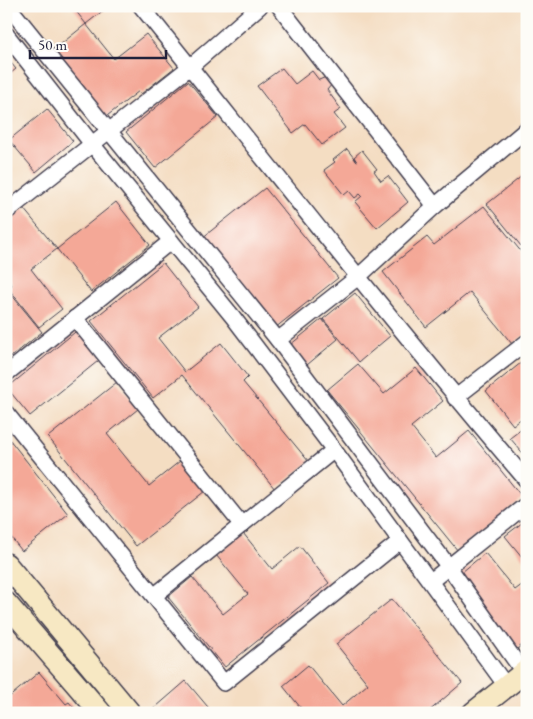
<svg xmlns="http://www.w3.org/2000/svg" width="533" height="719" viewBox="0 0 533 719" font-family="'EB Garamond',serif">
	<rect width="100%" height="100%" fill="#fdfcf7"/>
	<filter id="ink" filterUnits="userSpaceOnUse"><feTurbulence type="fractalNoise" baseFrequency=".02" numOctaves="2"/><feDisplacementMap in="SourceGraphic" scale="10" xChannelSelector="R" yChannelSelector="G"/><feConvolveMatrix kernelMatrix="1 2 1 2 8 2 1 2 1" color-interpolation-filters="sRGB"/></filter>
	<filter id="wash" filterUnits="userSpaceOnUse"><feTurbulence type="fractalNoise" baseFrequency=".0096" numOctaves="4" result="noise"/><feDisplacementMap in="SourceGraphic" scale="20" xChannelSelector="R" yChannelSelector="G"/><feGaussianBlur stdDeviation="1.12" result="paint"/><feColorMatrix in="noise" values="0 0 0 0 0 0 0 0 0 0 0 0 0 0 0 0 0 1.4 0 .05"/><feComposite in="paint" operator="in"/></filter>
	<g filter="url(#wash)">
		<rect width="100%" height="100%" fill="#f4ddc2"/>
		<g id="blocks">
			<g fill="#f4a897">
				<path d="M72,6h37l-23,18z"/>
				<path d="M86,24l28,35 32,-25 28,34 -33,26 -2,-3 -36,28 -52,-67z"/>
				<path d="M6,57l10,12 -10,8z"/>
				<path d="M282,68l13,16 17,-13 7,9 7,-3 6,7 -5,6 14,19 -7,5 11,14 -23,17 -17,-21 -12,9 -36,-47z"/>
				<path d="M188,81l30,36 -63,51 -29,-36z"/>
				<path d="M47,109l26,32 -37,31 -27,-32 -3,3v-7l3,4z"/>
				<path d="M347,149l10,13 -3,-5 8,-7 15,19 -3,2 7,10 7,-5 20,26 -31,26 -22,-26 7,-6 -2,-2 -5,4 -6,-7 -5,4 -20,-25 11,-8 -2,-2z"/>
				<path d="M527,172v70l-6,4 -34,-42z"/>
				<path d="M265,188l73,90 -63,50 -73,-90z"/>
				<path d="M116,202l34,43 -59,47 -34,-43 -26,20 31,40 -23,18 -31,-39 4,-3 -6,-7v-56l17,-14 34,41z"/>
				<path d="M484,206l43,53v74l-15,11 -42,-52 -44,35 -43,-55 44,-35 7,8z"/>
				<path d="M163,263l35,44 -40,31 27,34 36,-29 27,34 -5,5 66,80 -34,27 -93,-114 -29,23 -62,-77z"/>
				<path d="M355,293l35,43 -31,26 -36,-43z"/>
				<path d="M11,294l31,38 -36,29v-63z"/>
				<path d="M322,319l16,20 -31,26 -17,-20z"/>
				<path d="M80,328l23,29 -73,59 -23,-28z"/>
				<path d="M527,358v56l-14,11 -27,-34z"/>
				<path d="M358,364l26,30 32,-26 27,33 -32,26 25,31 33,-27 54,67 -65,53 -131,-161z"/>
				<path d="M117,382l21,27 -31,25 42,52 31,-25 25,30 -69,55 -88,-109z"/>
				<path d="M527,425v33l-17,-20z"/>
				<path d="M6,435l62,79 -46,37 -16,-20z"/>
				<path d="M527,519v44l-22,-27z"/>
				<path d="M243,533l29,36 28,-23 29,37 -104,84 -57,-70 24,-20 31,37 25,-20 -32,-39z"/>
				<path d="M485,553l30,37 12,-9v60l-11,9 -60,-73z"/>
				<path d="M392,599l70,84 -35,30h-122l-22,-27 25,-21 34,41 26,-22 -32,-40z"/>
				<path d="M39,672l27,32 3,-2 9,11h-72v-13z"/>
				<path d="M186,681l27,32h-64z"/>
			</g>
		</g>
	</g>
	<g filter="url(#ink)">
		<use href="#blocks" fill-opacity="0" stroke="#423e4f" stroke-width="1"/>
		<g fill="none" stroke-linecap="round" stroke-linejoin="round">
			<g stroke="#423e4f" stroke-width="18">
				<g id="minor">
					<path d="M8,6l270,334 171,227 75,106"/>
					<path d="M141,6c128,159 254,320 386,475"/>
					<path d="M279,6l156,200"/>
					<path d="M6,34l86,110 141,173 101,133 173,237"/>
					<path d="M6,212l184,-145 70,-61"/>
					<path d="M75,318l167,207"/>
					<path d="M278,340l80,-63 77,-71 92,-77"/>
					<path d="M6,374l165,-133"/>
					<path d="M455,398l72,-56"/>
					<path d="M6,413l218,270 176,-142"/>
					<path d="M431,581l96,-77"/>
					<path d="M154,596l180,-146"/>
				</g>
			</g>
			<g stroke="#423e4f" stroke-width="24">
				<g id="secondary">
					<path d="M6,564l124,149"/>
					<path d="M6,603l95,110"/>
					<path d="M473,713l54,-43"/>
				</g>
			</g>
			<use href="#minor" stroke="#fff" stroke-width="15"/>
			<use href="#secondary" stroke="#f7e8c3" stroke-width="21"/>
		</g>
	</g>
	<rect width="533" height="719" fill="none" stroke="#fdfcf7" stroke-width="25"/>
	<path d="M30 50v8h136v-8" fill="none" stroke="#22223b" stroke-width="2.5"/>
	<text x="38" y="50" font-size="15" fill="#22223b" stroke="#fdfcf7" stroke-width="4" paint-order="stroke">50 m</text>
</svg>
